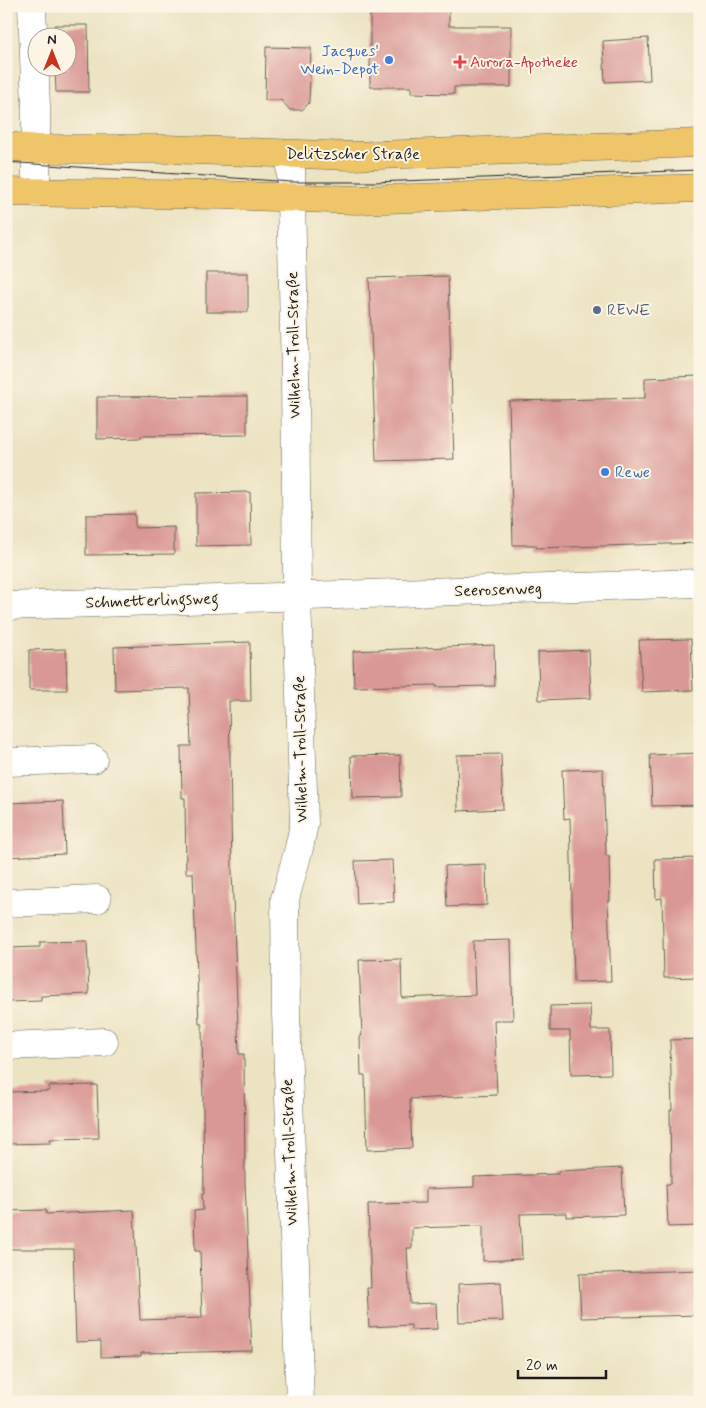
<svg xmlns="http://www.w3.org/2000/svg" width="706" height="1408" viewBox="0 0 706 1408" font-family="Mynerve,sans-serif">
	<rect width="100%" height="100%" fill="#fcf5e5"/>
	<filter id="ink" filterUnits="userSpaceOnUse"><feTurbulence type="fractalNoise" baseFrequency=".02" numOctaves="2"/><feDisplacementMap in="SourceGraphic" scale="10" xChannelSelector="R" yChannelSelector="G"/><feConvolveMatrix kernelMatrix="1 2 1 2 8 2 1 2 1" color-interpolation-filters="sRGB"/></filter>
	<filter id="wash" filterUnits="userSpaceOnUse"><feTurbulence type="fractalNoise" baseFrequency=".0096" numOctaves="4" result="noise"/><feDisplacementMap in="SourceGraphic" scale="20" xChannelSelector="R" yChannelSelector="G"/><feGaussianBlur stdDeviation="1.12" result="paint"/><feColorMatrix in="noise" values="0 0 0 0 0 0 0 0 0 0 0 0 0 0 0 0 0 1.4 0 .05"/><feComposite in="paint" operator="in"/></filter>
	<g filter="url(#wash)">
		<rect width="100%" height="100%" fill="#ece3c2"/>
		<g id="blocks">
			<g fill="#d99895">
				<path d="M370,6h79v20h62v61h-57v7l-43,-1v-6h-41z"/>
				<path d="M55,25h33l1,67h-33l-1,-24h13v-30h-13z"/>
				<path d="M648,38l2,42 -45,2 -2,-41z"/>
				<path d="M266,47l45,1 -2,55 -7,7h-12l-9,-10h-16z"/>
				<rect x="206" y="273" width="42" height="39"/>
				<path d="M448,276l6,183 -78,2 -7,-183z"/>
				<path d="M700,376v167l-164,5v-3h-23l-4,-144 136,-3v-20z"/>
				<path d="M247,396v39l-106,1v2l-44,1v-42z"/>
				<path d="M250,492l1,53 -55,1v-53z"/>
				<path d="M135,514v14l39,-1v27l-88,1v-40z"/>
				<path d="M691,639l2,51 -51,2 -3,-52z"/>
				<path d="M250,642l1,59h-22l3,171 7,182h5l1,129 7,168 -111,2v3l-40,1v-16l-25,1 -3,-93h-67v-38l40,-1v4l88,-4 6,110 62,-2 -2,-67h-5l-1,-40 9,-1 -1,-16h2l-2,-170h-3l-6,-151h-7l-1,-75h-3l-1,-52h10l-2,-58 -74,2 -1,-43z"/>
				<path d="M494,645l1,41 -59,1v-2l-82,2 -1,-36z"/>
				<path d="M66,649l1,41h-38v-40z"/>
				<path d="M589,650l2,48 -52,2 -1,-48z"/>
				<path d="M700,753v52l-48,1 -2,-51z"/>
				<path d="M501,754l2,55 -45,2 -1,-56z"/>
				<path d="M400,755l1,42 -49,1 -1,-42z"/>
				<path d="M603,769l3,87h3l1,45h-2l3,80 -37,1 -4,-164 -6,1 -2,-49z"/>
				<path d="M63,801l2,53 -59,3v-54z"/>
				<path d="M700,858v119l-36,1 -2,-80 -6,1 -1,-40z"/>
				<path d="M392,860l2,42 -37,2 -2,-43z"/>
				<path d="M486,864l1,41 -40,2 -2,-41z"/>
				<path d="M511,940l2,80h-19l3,75 -87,4 2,49 -45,2 -2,-75h-4l-1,-39h2l-3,-76 42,-1 1,39 73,-3 -2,-54z"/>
				<path d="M87,941l2,53 -48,2v5l-35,1v-54l34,-1v-5z"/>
				<path d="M590,1005l1,25h19l1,44 -40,1 -1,-44h-20v-25z"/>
				<path d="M700,1039v187l-32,1 -2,-43h5l-1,-74h2l-2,-70z"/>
				<path d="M97,1085l2,53 -49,1 1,4 -45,1v-52l43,-1v-5z"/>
				<path d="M622,1168l2,47 -57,2v-4l-47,1 2,45 -39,2v-35l-71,2v20h-5l3,56 26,-1 1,26 -26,1v-5l-42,2 -2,-39h4l-3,-84 58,-1v-14l48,-2v-10l84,-3v-3z"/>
				<path d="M700,1270v45l-119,3 -2,-44z"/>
				<path d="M501,1282l2,39 -44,1 -1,-38z"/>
			</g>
		</g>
	</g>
	<g filter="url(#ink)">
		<use href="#blocks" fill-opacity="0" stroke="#656256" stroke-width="1"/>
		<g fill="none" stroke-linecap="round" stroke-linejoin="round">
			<g stroke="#656256" stroke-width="29">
				<g id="minor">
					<path d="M32,6l4,101v86"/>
					<path d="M291,155v43l4,176 2,222 7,228 -5,24 -14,51 1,115 14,388"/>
					<path d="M6,606l694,-23"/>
					<path d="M6,762l87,-3"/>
					<path d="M6,903l91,-4"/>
					<path d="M6,1046l98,-4"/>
				</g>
			</g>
			<g stroke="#656256" stroke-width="29">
				<g id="major">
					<path d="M6,146l30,3h130l186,7 348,-13"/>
					<path d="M6,192l217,3 134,5 343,-12"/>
				</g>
			</g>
			<use href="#minor" stroke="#fff" stroke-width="28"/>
			<use href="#major" stroke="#eec569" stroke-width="28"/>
			<path stroke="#1c1c1c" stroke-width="1" d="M6,162l285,20h83l326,-12"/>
		</g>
	</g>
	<g fill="#3f7fe0" stroke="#fcf5e5" stroke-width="2">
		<circle cx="389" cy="60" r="5"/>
		<circle cx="605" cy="472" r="5"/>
	</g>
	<path fill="#e0444e" stroke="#fcf5e5" stroke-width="2" d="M457.5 54.5h5v5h5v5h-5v5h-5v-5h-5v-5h5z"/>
	<circle fill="#5c6f8a" stroke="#fcf5e5" stroke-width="2" cx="597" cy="310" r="5"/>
	<g text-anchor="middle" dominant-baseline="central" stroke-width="4" stroke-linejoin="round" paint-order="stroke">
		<g font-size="16" fill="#366cbe" stroke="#fcf5e5" text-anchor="end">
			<text x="379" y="51">Jacques'<tspan x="379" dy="18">Wein-Depot</tspan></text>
			<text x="615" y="472" text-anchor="start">Rewe</text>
		</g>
		<g font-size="16" fill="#be3a42" stroke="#fcf5e5" text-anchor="start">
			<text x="470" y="62">Aurora-Apotheke</text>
		</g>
		<g font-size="16" fill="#1c1c1c" stroke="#fcf5e5">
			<text x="353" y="154">Delitzscher Straße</text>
			<text transform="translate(294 345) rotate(-91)">Wilhelm-Troll-Straße</text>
			<text transform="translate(498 590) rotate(-2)">Seerosenweg</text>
			<text transform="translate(152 601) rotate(-2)">Schmetterlingsweg</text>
			<text transform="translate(301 749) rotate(-91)">Wilhelm-Troll-Straße</text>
			<text transform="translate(290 1152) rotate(-92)">Wilhelm-Troll-Straße</text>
		</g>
		<g font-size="16" fill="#4e5e75" stroke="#fcf5e5" text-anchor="start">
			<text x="607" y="310">REWE</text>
		</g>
	</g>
	<rect width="706" height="1408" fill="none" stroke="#fcf5e5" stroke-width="25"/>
	<g transform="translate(52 52)"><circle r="24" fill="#fcf5e5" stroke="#a29e95"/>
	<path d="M0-4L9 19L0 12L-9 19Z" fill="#c8321e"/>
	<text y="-8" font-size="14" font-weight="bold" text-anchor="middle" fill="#1c1c1c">N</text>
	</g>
	<path d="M518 1370v8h88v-8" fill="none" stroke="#1c1c1c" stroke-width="2.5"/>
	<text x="526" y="1370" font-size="15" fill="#1c1c1c" stroke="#fcf5e5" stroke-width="4" paint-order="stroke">20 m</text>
</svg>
